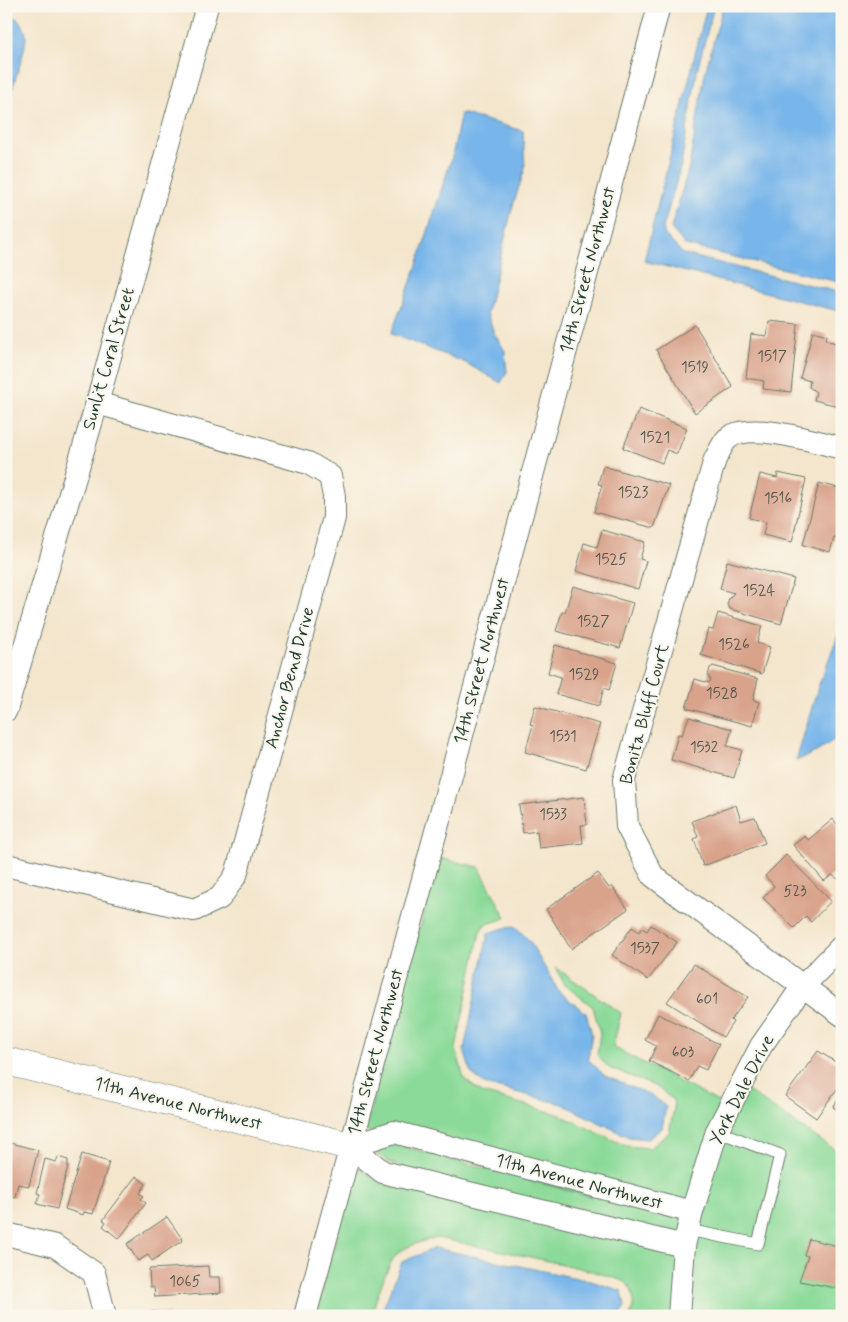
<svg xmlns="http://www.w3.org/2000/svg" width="848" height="1322" viewBox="0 0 848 1322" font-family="Mynerve,sans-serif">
	<rect width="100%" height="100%" fill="#fbf7ec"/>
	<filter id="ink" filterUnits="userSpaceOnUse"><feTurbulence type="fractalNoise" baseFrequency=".02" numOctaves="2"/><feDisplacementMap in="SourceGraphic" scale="10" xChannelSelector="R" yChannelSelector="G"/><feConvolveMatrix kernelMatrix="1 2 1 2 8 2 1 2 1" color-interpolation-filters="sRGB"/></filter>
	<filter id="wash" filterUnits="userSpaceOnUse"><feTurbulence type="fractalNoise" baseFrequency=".0096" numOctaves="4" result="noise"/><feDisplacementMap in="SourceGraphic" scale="20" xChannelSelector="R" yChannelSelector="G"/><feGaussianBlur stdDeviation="1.12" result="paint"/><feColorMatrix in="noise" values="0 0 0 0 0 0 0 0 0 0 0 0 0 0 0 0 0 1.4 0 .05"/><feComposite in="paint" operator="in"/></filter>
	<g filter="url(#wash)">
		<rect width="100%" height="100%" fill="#f4e6cd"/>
		<path fill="#8bda99" stroke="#558c66" d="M439,858l40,9 27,51 -22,7 -4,7 -24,116 8,31 18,14 76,21 68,32 24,2 19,-15 5,-25 -1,-8 -16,-13 -48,-19 -12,-13 3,-22 -7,-26 -28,-22 -10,-18 66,46 -8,34 113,59 16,-19 100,68v161h-212c5,-9 5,-25 -3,-32 -11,-12 -163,-40 -190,-46 -12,2 -31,8 -40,16 -9,8 -22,49 -26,62h-56l41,-151 24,18 205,50 -197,-71 -15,-12 21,-6 198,53 -227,-67z"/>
		<g fill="#77b5ea" stroke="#4b798f">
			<path d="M707,6h7l-17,65 -16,94 -18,63 2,7 18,19 159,39v19l-198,-51z"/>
			<path d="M723,6h119v277l-157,-38 -14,-17 18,-61 16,-94z"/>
			<path d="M6,12c11,5 18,11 20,23 1,13 -15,57 -20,72z"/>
			<path d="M461,113l62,18 2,37 -13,41 -25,104 7,20 11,18 2,21 -6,11 -37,-21 -73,-28 25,-66 36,-111z"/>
			<path d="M842,625v109l-24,17 -22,10 22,-74z"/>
			<path d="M516,927l13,13 30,52 27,21 6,21 -4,25 17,17 48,20 13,11 -4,21 -14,11 -19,-2 -67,-33 -78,-20 -13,-11 -7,-23 24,-117 16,-5z"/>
			<path d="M435,1248l156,33 31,10 3,15 -5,10h-240l22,-54z"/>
		</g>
		<g id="blocks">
			<g fill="#d9a38b">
				<path d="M769,321l29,3 -7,68 -28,-3 1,-8 -18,-3 5,-44 16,2z"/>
				<path d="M695,325l38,62 -38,26 -39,-63z"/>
				<path d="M813,331l14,4 -1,5 16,5v62l-28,-7 2,-8 -7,-5 1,-6 -10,-3z"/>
				<path d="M639,409l48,19 -10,26 -10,-4 -5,13 -39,-15z"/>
				<path d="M603,466l66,19 -15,43 -60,-16 8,-27 -4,-1z"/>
				<path d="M778,473l28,6 -14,63 -29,-7 3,-13 -17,-4 11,-44 17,4z"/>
				<path d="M819,483l23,6v51l-8,-2 -4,14 -27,-7z"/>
				<path d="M602,530l43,12 -5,17 6,2 -8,28 -62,-18 8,-28 13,4z"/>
				<path d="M727,561l67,18 -13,45 -51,-15 -3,-4 2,-7 5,-5 -14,-4z"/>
				<path d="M573,586l60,17 -13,45 -64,-17 6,-19h3z"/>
				<path d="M718,613l44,13 -5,17 13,4 -8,27 -61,-19 7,-26 5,1z"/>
				<path d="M555,645l62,18 -8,27 -5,-2 -5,18 -43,-12 5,-17 -13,-4z"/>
				<path d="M713,666l45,13 -5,21 6,2 -7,24 -66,-18 9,-29 14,4 2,-3 -3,-4 2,-8z"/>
				<path d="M535,706l65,18 -14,45 -61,-17 8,-27 -3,-1z"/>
				<path d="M689,717l43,12 -5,17 15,4 -8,28 -63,-18 7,-26 4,1z"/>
				<path d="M584,797l3,28h-6l2,18 -44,5 -2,-17 -14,2 -4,-28z"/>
				<path d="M736,805l5,16 14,-4 10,26 -62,23 -9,-27 4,-2 -6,-16z"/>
				<path d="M833,819l9,11v46l-4,3 -6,-4 -8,6 -31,-36 12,-9 3,4z"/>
				<path d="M786,855l45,46 -20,21 -5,-6 -12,12 -31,-30 11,-12 -9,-10z"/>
				<path d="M598,873l11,15 3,-2 16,23 -57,40 -25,-40z"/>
				<path d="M651,925l26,17 -29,38 -36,-25 20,-28 7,5 3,-4 5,3z"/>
				<path d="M694,964l54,33 -17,23 2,2 -10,15 -56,-35z"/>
				<path d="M658,1014l61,30 -13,26 -9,-4 -8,15 -40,-20 7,-15 -11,-6z"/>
				<path d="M818,1051l24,15v16l-26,36 -31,-22z"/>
				<path d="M842,1094v19l-9,-6z"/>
				<path d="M10,1143l28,7 -9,36 -11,-2 -3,13 -9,-2v-34z"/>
				<path d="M82,1154l27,8 -16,52 -9,-2 -1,3 -18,-6z"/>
				<path d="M58,1157l10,3v6l-11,43 -20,-5 3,-10 -3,-1 8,-34 11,3z"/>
				<path d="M136,1176l10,8 -6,9 4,3 -3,3 5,4 -27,36 -16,-13 3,-4 -3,-2z"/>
				<path d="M167,1217l16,23 -31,21 -4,-6 -10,6 -11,-17z"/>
				<path d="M809,1239l33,8 -1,42 -42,-8 9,-25 -4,-1z"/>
				<path d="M208,1266l1,11h11l1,16 -66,4 -1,-10h-4l-1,-18z"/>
				<path d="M152,1311l19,4v1h-20z"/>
			</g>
		</g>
	</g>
	<g filter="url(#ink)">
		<use href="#blocks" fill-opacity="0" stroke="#6a786a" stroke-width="1"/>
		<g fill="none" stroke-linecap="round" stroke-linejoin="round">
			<g stroke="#6a786a" stroke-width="13">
				<path id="service" d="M688,1230l70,14 22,-89 -63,-24"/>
			</g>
			<g stroke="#6a786a" stroke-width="24">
				<g id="minor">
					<path d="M842,448c-26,-6 -94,-28 -115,-9 -5,5 -8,14 -12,20l-91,321 3,46 26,50 189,139"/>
					<path d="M6,710l91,-307 110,-397"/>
					<path d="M6,865l188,45 26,-12 16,-23 98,-357v-22l-4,-20 -22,-13 -211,-60"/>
					<path d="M350,1146l44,-14 298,80"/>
					<path d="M350,1146l33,26 301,74"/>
					<path d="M6,1234l49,12 39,27 11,43"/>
					<path d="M305,1316l354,-1310"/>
					<path d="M679,1316l5,-70 8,-34 25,-81 44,-85 42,-60 39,-40"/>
				</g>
			</g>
			<g stroke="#6a786a" stroke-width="29">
				<path id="tertiary" d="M6,1061l344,85"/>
			</g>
			<use href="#service" stroke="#fff" stroke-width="11"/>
			<use href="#minor" stroke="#fff" stroke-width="22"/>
			<use href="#tertiary" stroke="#fff" stroke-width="28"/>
		</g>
	</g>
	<g text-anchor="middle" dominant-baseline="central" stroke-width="4" stroke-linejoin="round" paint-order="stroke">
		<g font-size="15" fill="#4e564a">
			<text x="772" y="357">1517</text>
			<text x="695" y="368">1519</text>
			<text x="655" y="438">1521</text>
			<text x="633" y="493">1523</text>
			<text x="778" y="499">1516</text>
			<text x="611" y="560">1525</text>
			<text x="759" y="591">1524</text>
			<text x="593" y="622">1527</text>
			<text x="734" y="645">1526</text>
			<text x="584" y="675">1529</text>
			<text x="722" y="694">1528</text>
			<text x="563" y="737">1531</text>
			<text x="704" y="748">1532</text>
			<text x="553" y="815">1533</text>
			<text x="795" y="892">523</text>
			<text x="645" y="949">1537</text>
			<text x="707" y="1000">601</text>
			<text x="683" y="1053">603</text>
			<text x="185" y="1282">1065</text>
		</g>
		<g font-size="18" fill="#1f3d34" stroke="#fbf7ec">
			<text transform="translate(588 270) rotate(-75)">14th Street Northwest</text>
			<text transform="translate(109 359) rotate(-74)">Sunlit Coral Street</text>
			<text transform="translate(482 661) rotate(-75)">14th Street Northwest</text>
			<text transform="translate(290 678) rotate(-75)">Anchor Bend Drive</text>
			<text transform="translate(645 714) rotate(-75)">Bonita Bluff Court</text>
			<text transform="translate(376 1052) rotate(-75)">14th Street Northwest</text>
			<text transform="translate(742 1090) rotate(-63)">York Dale Drive</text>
			<text transform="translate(178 1104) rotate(14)">11th Avenue Northwest</text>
			<text transform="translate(579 1182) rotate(15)">11th Avenue Northwest</text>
		</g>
	</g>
	<rect width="848" height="1322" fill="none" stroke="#fbf7ec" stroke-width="25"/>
</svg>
